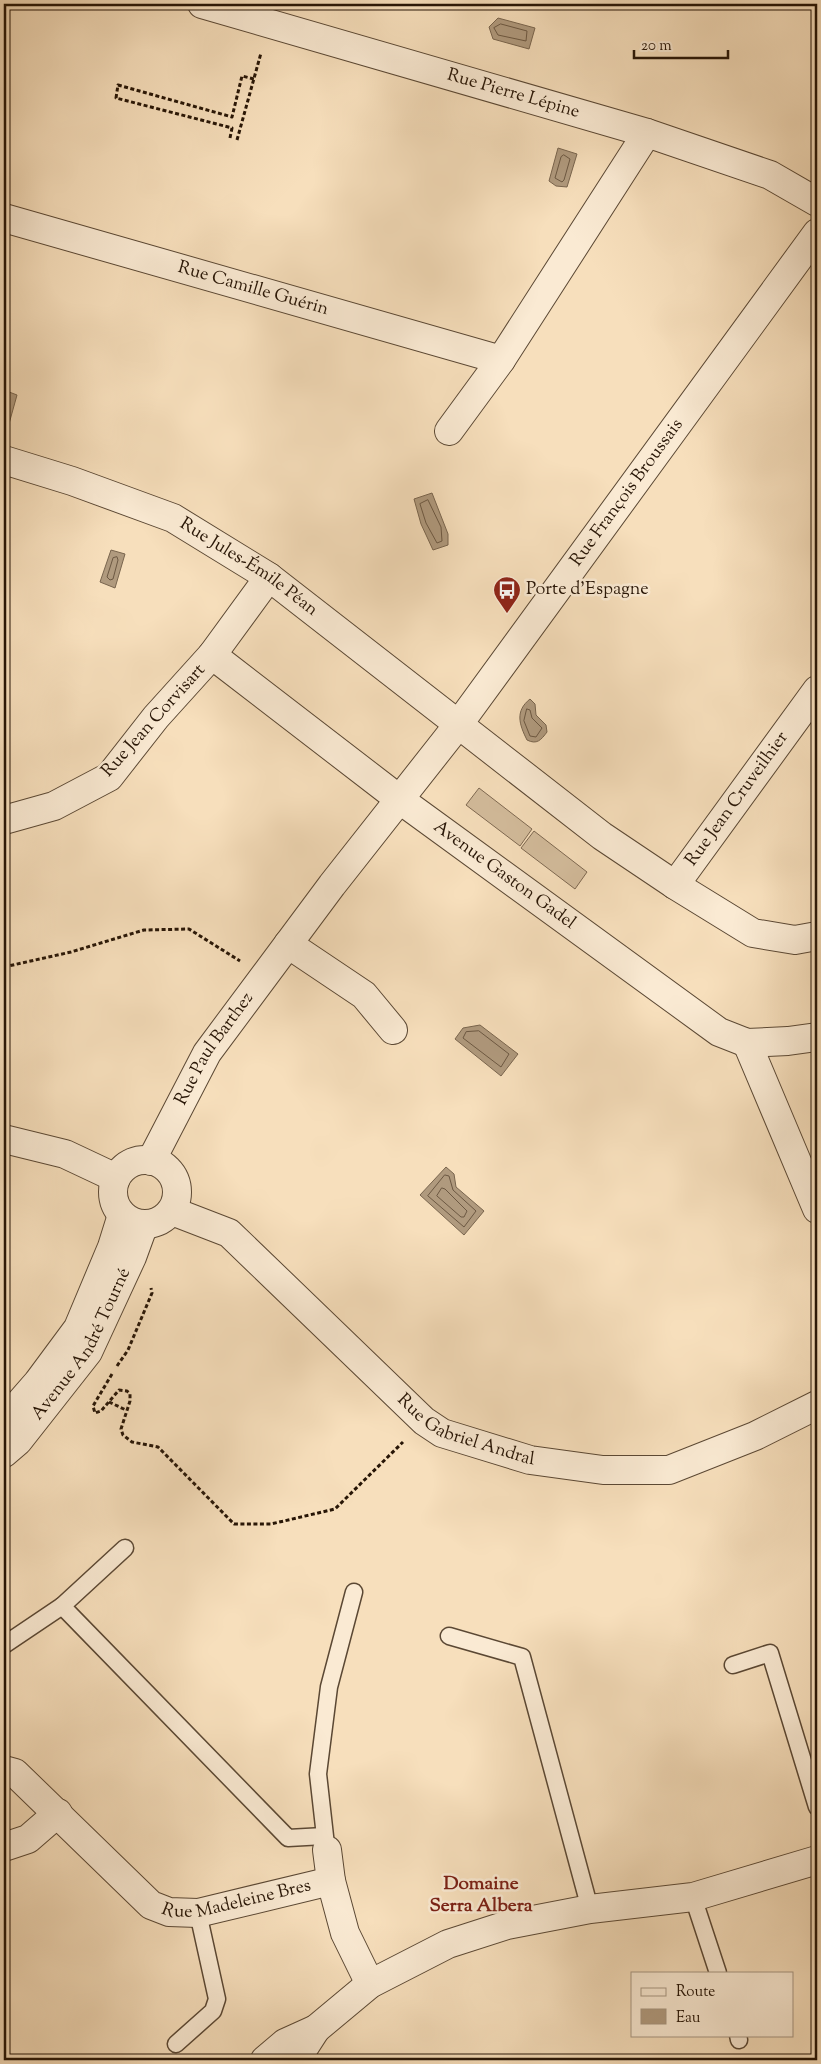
<svg xmlns="http://www.w3.org/2000/svg" width="821" height="2064" viewBox="0 0 821 2064" font-family="'Sorts Mill Goudy',serif">
	<rect width="100%" height="100%" fill="#f7dfbc"/>
	<filter id="stains"><feTurbulence type="fractalNoise" baseFrequency=".004" numOctaves="4"/><feColorMatrix values="0 0 0 0 .2 0 0 0 0 .09 0 0 0 0 .02 0 0 0 .5 -.17"/></filter>
	<radialGradient id="worn" r=".72"><stop offset=".6" stop-color="#630" stop-opacity="0"/><stop offset="1" stop-color="#630" stop-opacity=".3"/></radialGradient>
	<g fill="#d4bd9d" stroke="#7e6952">
		<path d="M479,788l53,41 -12,17 -54,-41z"/>
		<path d="M534,831l53,41 -12,17 -54,-41z"/>
	</g>
	<g fill="#b09a7e" stroke="#79654e">
		<path d="M498,18l37,10 -6,21 -36,-10 -4,-12z"/>
		<path d="M558,148l19,6 -10,33 -11,-1 -7,-5z"/>
		<path d="M4,390l13,5 -10,36 -3,-1z"/>
		<path d="M432,493l16,41v11l-15,5 -12,-26 -7,-25z"/>
		<path d="M111,550l14,4 -10,34 -15,-6z"/>
		<path d="M530,699l5,5 1,11 10,10 1,7c-6,8 -10,13 -20,8 -8,-16 -12,-29 3,-41z"/>
		<path d="M480,1025l38,29 -17,22 -46,-37 8,-11z"/>
		<path d="M446,1167l8,7 2,13 28,24 -20,24 -44,-40z"/>
	</g>
	<g fill="none" stroke-linecap="round" stroke-linejoin="round">
		<g stroke="#6c5842" stroke-width="1">
			<path d="M501,24l26,7 -1,10 -28,-6 -4,-7z"/>
			<path d="M564,155l6,4 -6,21 -2,2 -7,-4 6,-21z"/>
			<path d="M428,500l13,27 1,14 -5,2 -11,-20 -6,-19z"/>
			<path d="M117,557l1,3 -5,19 -3,1 -3,-3 6,-19z"/>
			<path d="M527,709l3,1 2,8 10,10 -6,9 -6,-1 -6,-15z"/>
			<path d="M479,1031l30,23 -8,13 -38,-29 3,-6z"/>
			<path d="M445,1175l4,1 4,14 23,21 -12,16 -36,-31z"/>
			<path d="M442,1188l3,1 22,22 -3,6h-3l-24,-21z"/>
		</g>
		<g stroke="#5b4834" stroke-width="19">
			<g id="service">
				<path d="M125,1548l-63,58 226,232 36,-2"/>
				<path d="M449,1636l73,21 68,252"/>
				<path d="M4,1645l58,-39"/>
				<path d="M733,1665l37,-12 47,154"/>
				<path d="M326,1845l-8,-71 11,-87 25,-95"/>
				<path d="M693,1897l25,76"/>
				<path d="M738,2035l1,5"/>
				<path d="M176,2044l37,-33 4,-12 -19,-86"/>
			</g>
		</g>
		<g stroke="#5b4834" stroke-width="30">
			<g id="minor">
				<path id="s1" d="M202,4l445,129 123,42 47,27"/>
				<path id="s2" d="M4,218l497,142"/>
				<path d="M449,431l52,-71 146,-227"/>
				<path id="s3" d="M4,460l68,21 101,37 96,59 333,259 73,49 78,48 42,7 22,-4"/>
				<path id="s4" d="M212,655l187,144 320,233 28,11 41,-2 29,-4"/>
				<path d="M4,820l50,-14 55,-29 47,-60 56,-62 57,-78"/>
				<path id="s5" d="M675,885l142,-195"/>
				<path d="M288,944l76,51 29,35"/>
				<path d="M747,1043l70,166"/>
				<path d="M4,1139l61,15 51,24"/>
				<circle cx="145" cy="1192" r="32"/>
				<path id="s6" d="M151,1161l56,-108 125,-168 126,-160 359,-492"/>
				<path id="s7" d="M172,1211l57,22 195,188 18,12 88,27 73,10h66l86,-34 62,-31"/>
				<path d="M4,1421l34,-39 40,-54 34,-81 10,-32"/>
				<path id="s8" d="M4,1453l14,-12 70,-89 44,-95 12,-33"/>
				<path id="s9" d="M4,1770l11,3 136,132 18,7 29,1 133,-32 14,52 25,51"/>
				<path d="M4,1847l24,-8 30,-26"/>
				<path d="M327,1850l4,31"/>
				<path d="M316,2029l54,-45 78,-40 59,-19 83,-16 103,-12 124,-37"/>
				<path d="M265,2060l20,-17 31,-14 -20,31"/>
			</g>
		</g>
		<g stroke="#271506" stroke-width="3" stroke-dasharray="4 2.5" stroke-linecap="butt">
			<path d="M230,138l2,-10 -116,-30 2,-13 114,32 10,-41 12,3"/>
			<path d="M237,140l24,-87"/>
			<path d="M4,967l67,-15 73,-22 45,-1 51,32"/>
			<path d="M117,1366l11,-16 24,-57 -1,-5"/>
			<path d="M112,1374l-19,32 2,7 6,-2 18,-21 8,1 3,3v7l-9,28 2,6 9,7 26,5 76,77h37l64,-15 68,-67"/>
			<path d="M109,1402l17,8"/>
		</g>
		<use href="#service" stroke="#faead3" stroke-width="16"/>
		<use href="#minor" stroke="#faead3" stroke-width="28"/>
	</g>
	<defs>
		<g id="bus-pin" transform="scale(1.4375)"><path d="M0 17L-7.5 6A9.5 9.5 0 1 1 7.5 6Z" fill="#8f2418" stroke="#faead3"/><path d="M-5-6H5V4H4V6H2V4H-2V6H-4V4H-5ZM-3.5-4V0h7V-4ZM-3.5 1.2v1.5H-2V1.2ZM2 1.2v1.5H3.5V1.2Z" fill="#fff"/></g>
	</defs>
	<g fill-rule="evenodd">
		<use href="#bus-pin" x="507" y="590"/>
	</g>
	<g text-anchor="middle" dominant-baseline="central" stroke-width="5" stroke-linejoin="round" paint-order="stroke">
		<g font-size="18" fill="#271506" stroke="#faead3">
			<text stroke="none"><textPath href="#s1" startOffset="324">Rue Pierre Lépine</textPath></text>
			<text stroke="none"><textPath href="#s2" startOffset="259">Rue Camille Guérin</textPath></text>
			<text stroke="none"><textPath href="#s6" startOffset="822">Rue François Broussais</textPath></text>
			<text stroke="none"><textPath href="#s3" startOffset="269">Rue Jules-Émile Péan</textPath></text>
			<text transform="translate(154 721) rotate(-48)">Rue Jean Corvisart</text>
			<text stroke="none"><textPath href="#s5" startOffset="106">Rue Jean Cruveilhier</textPath></text>
			<text stroke="none"><textPath href="#s4" startOffset="366">Avenue Gaston Gadel</textPath></text>
			<text stroke="none"><textPath href="#s6" startOffset="129">Rue Paul Barthez</textPath></text>
			<text stroke="none"><textPath href="#s8" startOffset="135">Avenue André Tourné</textPath></text>
			<text stroke="none"><textPath href="#s7" startOffset="374">Rue Gabriel Andral</textPath></text>
			<text stroke="none"><textPath href="#s9" startOffset="289">Rue Madeleine Bres</textPath></text>
		</g>
		<g font-size="18" fill="#271506" stroke="#faead3" text-anchor="start">
			<text x="526" y="590">Porte d'Espagne</text>
		</g>
		<g font-size="19" font-weight="bold" fill="#7a1f14" stroke="#faead3">
			<text x="481" y="1884">Domaine<tspan x="481" dy="22">Serra Albera</tspan></text>
		</g>
	</g>
	<rect width="821" height="2064" fill="none" stroke="#f7dfbc" stroke-width="20"/>
	<rect x="5" y="5" width="811" height="2054" fill="none" stroke="#271506" stroke-width="2.5"/>
	<rect x="10" y="10" width="801" height="2044" fill="none" stroke="#271506"/>
	<rect x="631" y="1972" width="162" height="65" fill="#faead3" stroke="#a69581"/>
	<rect x="641" y="1988" width="25" height="8" fill="#faead3" stroke="#a69581"/>
	<text x="676" y="1996" font-size="15" fill="#271506">Route</text>
	<rect x="641" y="2009" width="25" height="15" fill="#b09a7e" stroke="#a69581"/>
	<text x="676" y="2022" font-size="15" fill="#271506">Eau</text>
	<path d="M634 50v8h94v-8" fill="none" stroke="#271506" stroke-width="2.5"/>
	<text x="641" y="50" font-size="15" fill="#271506" stroke="#faead3" stroke-width="4" paint-order="stroke">20 m</text>
	<rect width="100%" height="100%" filter="url(#stains)"/>
	<rect width="100%" height="100%" fill="url(#worn)"/>
</svg>
